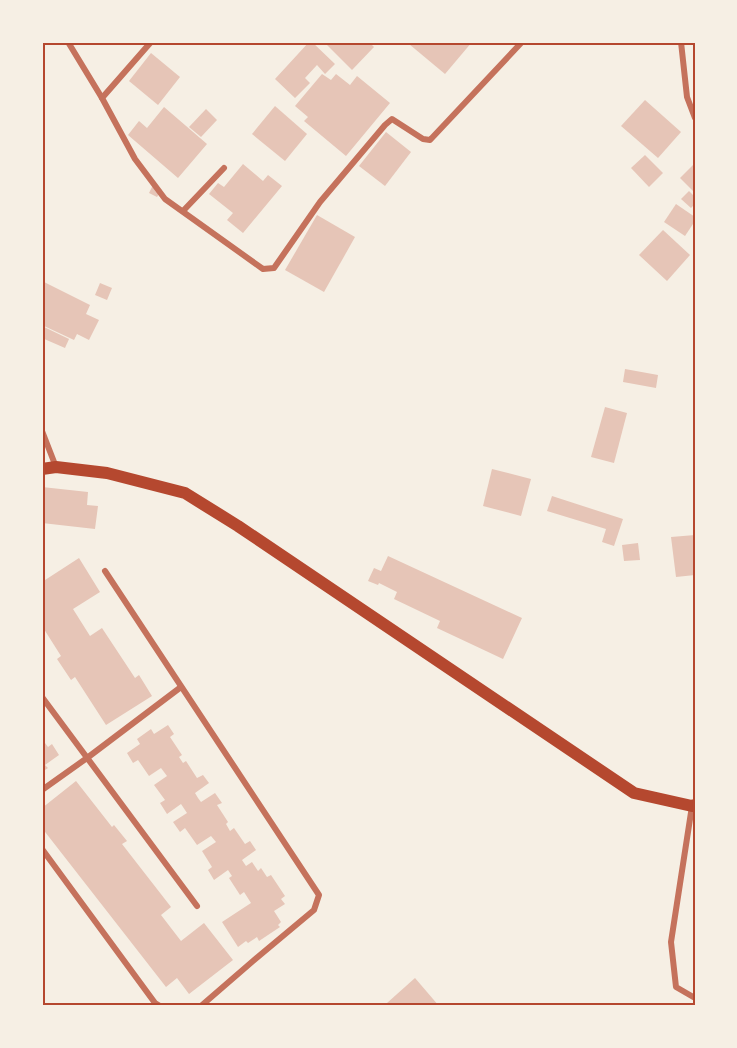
<svg xmlns="http://www.w3.org/2000/svg" width="737" height="1048" viewBox="0 0 737 1048" font-family="'Asap Condensed',sans-serif">
	<rect width="100%" height="100%" fill="#f6efe4"/>
	<g fill="#e6c5b7">
		<path d="M309,42h3l23,22 -10,10 -8,-9 -12,13 5,5 -15,15 -20,-19z"/>
		<path d="M324,42h45l5,5 -22,23z"/>
		<path d="M410,42h62l-27,32 -36,-30z"/>
		<path d="M151,53l29,24 -22,28 -29,-24z"/>
		<path d="M322,74l9,6 5,-6 14,11 7,-9 33,27 -44,53 -42,-35 4,-4 -13,-11z"/>
		<path d="M645,100l36,32 -23,26 -37,-32z"/>
		<path d="M275,106l32,28 -22,27 -33,-27z"/>
		<path d="M164,107l43,37 -29,34 -50,-43 11,-14 8,7z"/>
		<path d="M206,109l11,11 -16,17 -12,-10z"/>
		<path d="M386,132l25,20 -26,34 -26,-20z"/>
		<path d="M645,155l18,18 -14,14 -18,-19z"/>
		<path d="M695,163v30l-15,-15z"/>
		<path d="M243,164l20,17 5,-6 14,11 -39,47 -16,-13 6,-7 -24,-19 9,-11 6,4z"/>
		<path d="M153,185l9,5 -5,7 -8,-4z"/>
		<path d="M689,191l6,6v7l-4,4 -10,-9z"/>
		<path d="M676,204l19,13v4l-10,15 -21,-14z"/>
		<path d="M317,215l38,22 -31,55 -39,-22z"/>
		<path d="M663,230l27,25 -23,26 -28,-26z"/>
		<path d="M42,281l48,24 -4,9 13,6 -10,20 -12,-6 -3,6 -32,-15z"/>
		<path d="M100,283l12,5 -5,12 -12,-5z"/>
		<path d="M42,326l27,13 -4,9 -23,-10z"/>
		<path d="M625,369l33,6 -2,13 -33,-6z"/>
		<path d="M605,407l22,6 -13,50 -23,-6z"/>
		<path d="M492,469l39,10 -10,37 -38,-10z"/>
		<path d="M42,487l46,5 -1,13 11,1 -3,23 -53,-6z"/>
		<path d="M552,496l71,23 -9,27 -12,-4 4,-13 -59,-18z"/>
		<path d="M695,535v40l-19,2 -5,-40z"/>
		<path d="M638,543l2,17 -16,1 -2,-16z"/>
		<path d="M388,556l134,62 -19,41 -66,-31 3,-7 -46,-22 3,-7 -18,-9 -1,2 -10,-4 6,-13 7,3z"/>
		<path d="M79,558l21,34 -27,17 17,27 12,-8 33,50 4,-3 13,21 -46,29 -31,-48 -4,3 -14,-21 4,-3 -19,-30v-44z"/>
		<path d="M168,725l6,9 -4,3 12,18 -3,2 4,6 3,-2 11,17 6,-3 6,8 -14,10 3,5 3,4 14,-9 7,10 -5,2 11,17 -2,2 4,7 4,-3 11,16 5,-3 6,9 -14,10 4,6 6,-4 6,9 3,-3 6,9 4,-2 14,21 -4,3 4,5 -11,7 7,11 -3,3 2,2 -21,14 -2,-4 -9,6 -2,-2 -8,6 -16,-25 29,-19 -7,-11 -4,3 -11,-17 3,-2 -4,-6 -14,10 -6,-10 4,-3 -10,-16 14,-9 -5,-6 -14,9 -12,-17 -5,4 -7,-10 14,-9 -6,-9 -14,10 -7,-11 5,-3 -11,-15 13,-9 -6,-8 -12,8 -11,-16 -5,3 -6,-10 13,-9 -3,-5 14,-10 3,5z"/>
		<path d="M42,739l6,8 4,-3 7,11 -14,10 3,3 -6,4z"/>
		<path d="M76,781l36,46 2,-2 13,16 -5,3 49,63 -10,8 20,26 23,-18 29,37 -44,34 -12,-16 -11,9 -124,-159v-20z"/>
		<path d="M415,978l24,28h-50l-2,-3z"/>
	</g>
	<g fill="none" stroke-linecap="round" stroke-linejoin="round">
		<g stroke="#c5725c" stroke-width="6">
			<path d="M68,42l34,56 33,61 30,40 98,70 11,-1 46,-66 65,-77 7,-6 31,20 7,1 92,-98"/>
			<path d="M681,42l6,55 8,21"/>
			<path d="M102,98l49,-56"/>
			<path d="M183,211l41,-43"/>
			<path d="M42,431l14,36"/>
			<path d="M105,571l214,324 -5,15 -61,51 -52,45"/>
			<path d="M42,697l155,209"/>
			<path d="M42,790l45,-32 94,-71"/>
			<path d="M692,806l-21,136 5,45 19,11"/>
			<path d="M42,849l113,154 5,3"/>
		</g>
		<path stroke="#b5482f" stroke-width="12" d="M42,469l14,-2 51,6 78,20 53,33 396,267 58,13 3,-1"/>
	</g>
	<rect width="737" height="1048" fill="none" stroke="#f6efe4" stroke-width="87"/>
	<rect x="44" y="44" width="650" height="960" fill="none" stroke="#b5482f" stroke-width="2"/>
</svg>
